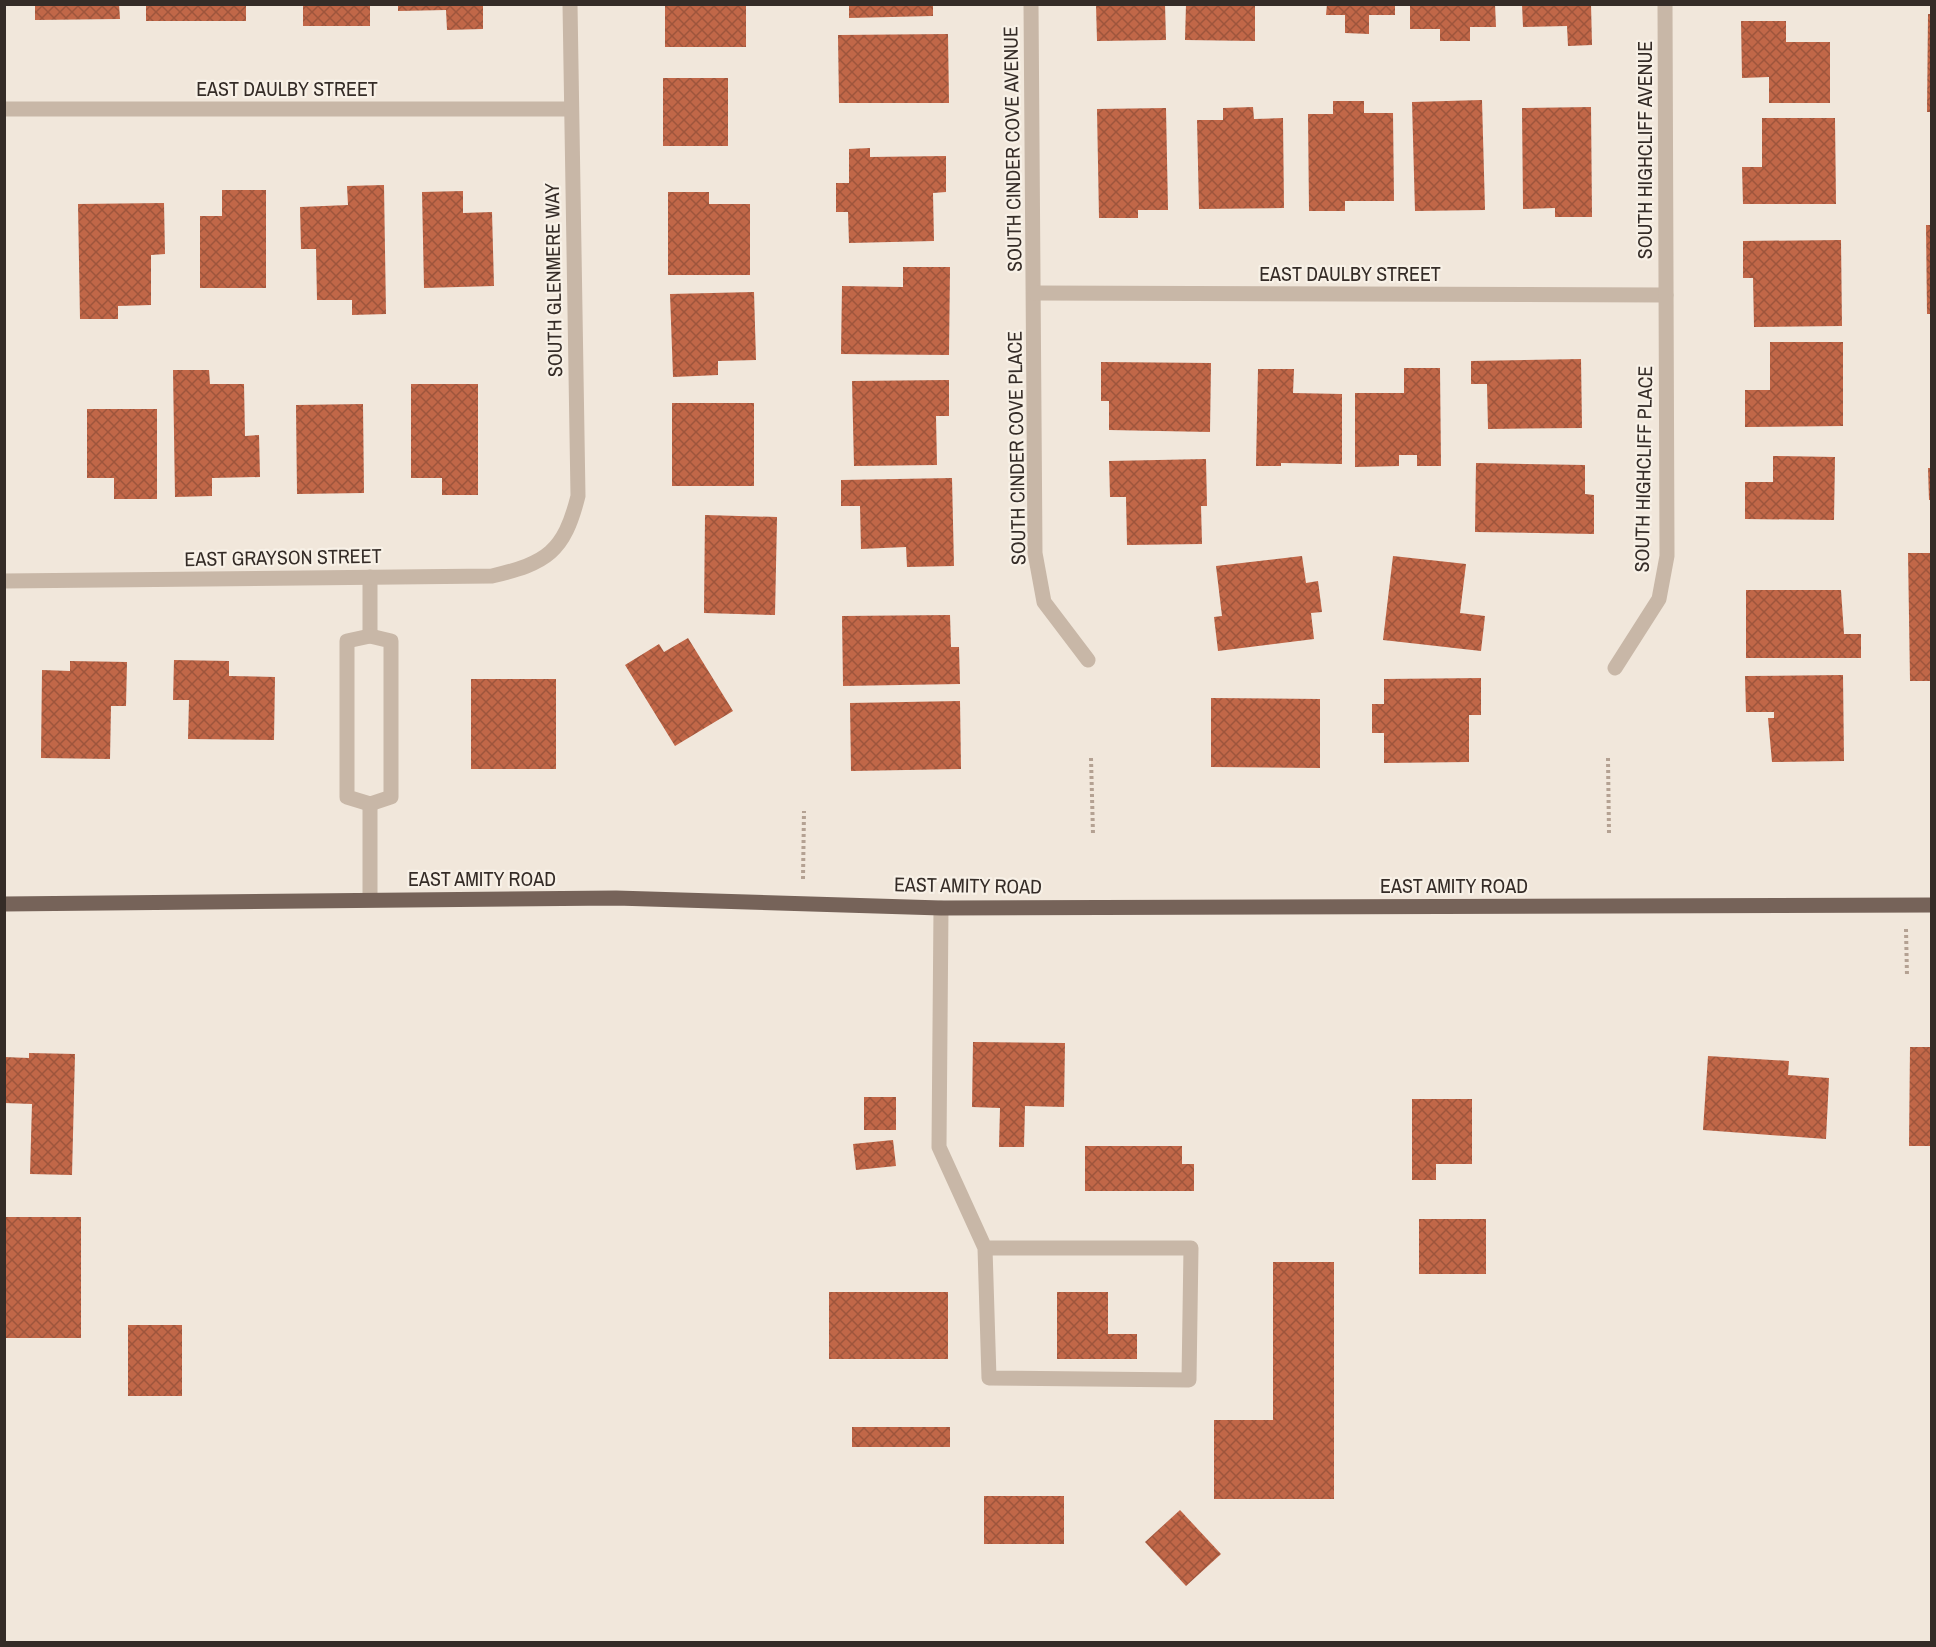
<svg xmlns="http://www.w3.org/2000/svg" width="1936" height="1647" viewBox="0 0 1936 1647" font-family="'Archivo Narrow',sans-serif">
	<defs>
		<pattern id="building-cross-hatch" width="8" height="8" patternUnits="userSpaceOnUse" patternTransform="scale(1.5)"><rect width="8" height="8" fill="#c16748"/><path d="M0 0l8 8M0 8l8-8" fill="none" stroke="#9e553c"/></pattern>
	</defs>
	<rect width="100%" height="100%" fill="#f1e7db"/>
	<g fill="url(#building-cross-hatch)">
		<path d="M35,4h84l1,15 -85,1z"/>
		<rect x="146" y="4" width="100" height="17"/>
		<rect x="303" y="4" width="67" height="22"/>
		<rect x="665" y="4" width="81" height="43"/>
		<path d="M849,4h84v12l-84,2z"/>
		<path d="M1096,4h69l1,36 -69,1z"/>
		<path d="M1186,4h69v37l-70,-1z"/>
		<path d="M1327,4h68v11h-26v19l-24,-1v-18h-19z"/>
		<path d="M1410,4h85l1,23h-26v14h-30v-12h-30z"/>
		<path d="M1522,4h69l1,41 -24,1 -1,-20 -44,1z"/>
		<path d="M398,5h85v24l-36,1 -1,-20 -48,1z"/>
		<path d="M1928,14h4v98h-5z"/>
		<path d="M1741,21h45v21h44v61h-61v-26l-27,1z"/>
		<path d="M948,34l1,69h-110l-1,-68z"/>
		<rect x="663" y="78" width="65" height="68"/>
		<path d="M1482,100l3,110 -70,1 -3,-109z"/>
		<path d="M1333,101h31v12h29l1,88h-49v10h-36l-1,-97h25z"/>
		<path d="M1253,107l1,12 29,-1 1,90 -85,1 -2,-89h26v-12z"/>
		<path d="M1591,107l1,110h-37v-9l-32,1 -1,-101z"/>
		<path d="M1166,108l2,102h-30v8h-39l-2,-109z"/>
		<path d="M1762,118h73l1,86h-93l-1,-37h20z"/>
		<path d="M870,148v9l76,-1v36l-13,1 1,48 -85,2 -1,-31h-12v-29h13v-34z"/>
		<path d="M384,185l2,129 -34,1v-15h-35l-1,-51h-15l-1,-42 48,-2 -1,-19z"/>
		<path d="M222,190h44v98h-66v-72h22z"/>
		<path d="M463,191v22l29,-1 2,74 -70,2 -2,-96z"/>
		<path d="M668,192h41v12h41v71h-82z"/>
		<path d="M164,203l1,51 -14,1v50l-33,1v13h-38l-2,-115z"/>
		<path d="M1926,225h6v89h-5z"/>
		<path d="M1841,240l1,86 -88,1 -1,-49h-10v-37z"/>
		<path d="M903,267h47l-1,88 -108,-1 1,-68 61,1z"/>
		<path d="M754,292l2,68 -38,1v14l-45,2 -3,-83z"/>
		<path d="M1770,342h73v84l-98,1v-37h25z"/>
		<path d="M1581,359l1,69 -94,1 -1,-45h-16v-23z"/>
		<path d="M1101,362l110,1 -1,69 -101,-2v-29h-8z"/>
		<path d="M1404,368h36l1,98h-24v-11h-18v11l-44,1v-74h49z"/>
		<path d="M1258,369h36l-1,24 49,1v70l-61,-1v3h-25z"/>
		<path d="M173,370h36l1,14h34l1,52 14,-1 1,42 -48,1v18l-37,1z"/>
		<path d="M949,380v36h-13l1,49 -83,1 -2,-85z"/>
		<path d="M411,384h67v111h-36v-17h-31z"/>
		<rect x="672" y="403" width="82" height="83"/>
		<path d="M363,404l1,89 -67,1 -1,-89z"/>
		<path d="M87,409h70v90h-43v-21h-27z"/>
		<path d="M1773,456l62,1 -1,63 -89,-1v-37h28z"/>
		<path d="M1206,459l1,47h-6l1,38 -75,1 -1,-48h-16l-1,-36z"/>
		<path d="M1476,463l109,2v29l9,1v39l-119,-2z"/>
		<path d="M1928,468h4v32h-3z"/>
		<path d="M952,478l2,88 -47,1 -1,-20 -45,2 -1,-43h-19v-26z"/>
		<path d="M705,515l72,2 -2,98 -71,-2z"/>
		<path d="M1908,553h24v128h-22z"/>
		<path d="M1302,556l4,27 12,-2 4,31 -11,1 3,26 -96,12 -4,-34 8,-1 -6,-50z"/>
		<path d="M1393,556l73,8 -6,49 25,3 -4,35 -98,-11z"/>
		<path d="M1746,590h95l3,44h17v24h-115z"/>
		<path d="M950,615l1,32h8l1,37 -117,2 -1,-70z"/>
		<path d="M688,638l45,73 -58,35 -50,-81 34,-21 5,8z"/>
		<path d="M174,660l55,1v15l46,1 -1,63 -86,-1 1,-39h-16z"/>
		<path d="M70,661l57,1 -1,44h-15l-1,53 -69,-1 1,-88 28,1z"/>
		<path d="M1843,675l1,86 -72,1 -4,-44h6v-6h-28l-1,-36z"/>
		<path d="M1481,678v37h-12v47l-85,1v-30h-12v-29h12v-25z"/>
		<rect x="471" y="679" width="85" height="90"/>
		<path d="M1211,698l109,1v69l-109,-1z"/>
		<path d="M960,701l1,68 -110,2 -1,-68z"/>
		<path d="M973,1042l92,1 -1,64 -39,-1 -1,41h-25l1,-39 -28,-1z"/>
		<path d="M1910,1047h22v99h-23z"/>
		<path d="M29,1053l46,1 -3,121 -42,-1 2,-70 -28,-1v-46l25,1z"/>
		<path d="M1708,1056l81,5 -1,14 41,3 -3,61 -123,-9z"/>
		<rect x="864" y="1097" width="32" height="33"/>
		<path d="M1412,1099h60v65h-36v16h-24z"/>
		<path d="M893,1140l3,26 -40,4 -3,-26z"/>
		<path d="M1085,1146h97v18h12v27h-109z"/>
		<path d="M5,1217h76v121h-77z"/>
		<rect x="1419" y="1219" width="67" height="55"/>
		<path d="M1273,1262h61v237h-120v-79h59z"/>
		<rect x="829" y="1292" width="119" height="67"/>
		<path d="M1057,1292h51v42h29v25h-80z"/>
		<rect x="128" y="1325" width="54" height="71"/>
		<rect x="852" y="1427" width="98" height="20"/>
		<rect x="984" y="1496" width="80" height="48"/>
		<path d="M1180,1510l41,44 -35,32 -41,-44z"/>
	</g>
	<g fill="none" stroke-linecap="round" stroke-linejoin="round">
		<g stroke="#b4a192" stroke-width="4" stroke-dasharray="3 3" stroke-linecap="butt">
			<path d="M1091,758l2,76"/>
			<path d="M1608,758l1,75"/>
			<path d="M803,879l1,-68"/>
			<path d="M1906,929l1,47"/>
		</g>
		<g stroke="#c8b7a7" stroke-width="15">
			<path d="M1031,4l4,549 9,49 44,58"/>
			<path d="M4,109h566"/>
			<path d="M1035,293l631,2"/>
			<path d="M370,577v59"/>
			<path d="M4,581l488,-5c55,-13 72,-24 86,-80l-8,-492"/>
			<path d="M370,636l21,5v156l-21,7 -23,-7v-156z"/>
			<path d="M1615,668l44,-69 8,-43 -2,-552"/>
			<path d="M370,899v-95"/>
			<path d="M941,908l-2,239 46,101h206l-2,132 -200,-2 -4,-130"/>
		</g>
		<path stroke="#766359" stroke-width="15" d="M4,904l612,-6 325,10 991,-3"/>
	</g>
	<g text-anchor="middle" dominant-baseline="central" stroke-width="4.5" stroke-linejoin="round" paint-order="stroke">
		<g font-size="20" fill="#352c27" stroke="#f8f1e7">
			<text x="287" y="88">EAST DAULBY STREET</text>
			<text transform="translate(1012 149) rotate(-91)">SOUTH CINDER COVE AVENUE</text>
			<text transform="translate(1644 150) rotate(-90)">SOUTH HIGHCLIFF AVENUE</text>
			<text x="1350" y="273">EAST DAULBY STREET</text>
			<text transform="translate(553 280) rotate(-91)">SOUTH GLENMERE WAY</text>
			<text transform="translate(1016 448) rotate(-91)">SOUTH CINDER COVE PLACE</text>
			<text transform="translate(1643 469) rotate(-89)">SOUTH HIGHCLIFF PLACE</text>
			<text transform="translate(283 557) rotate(-1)">EAST GRAYSON STREET</text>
			<text x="482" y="878">EAST AMITY ROAD</text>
			<text transform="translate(968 885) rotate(1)">EAST AMITY ROAD</text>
			<text x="1454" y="885">EAST AMITY ROAD</text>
		</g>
	</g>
	<rect width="1936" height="1647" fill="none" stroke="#352c27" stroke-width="12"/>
</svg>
